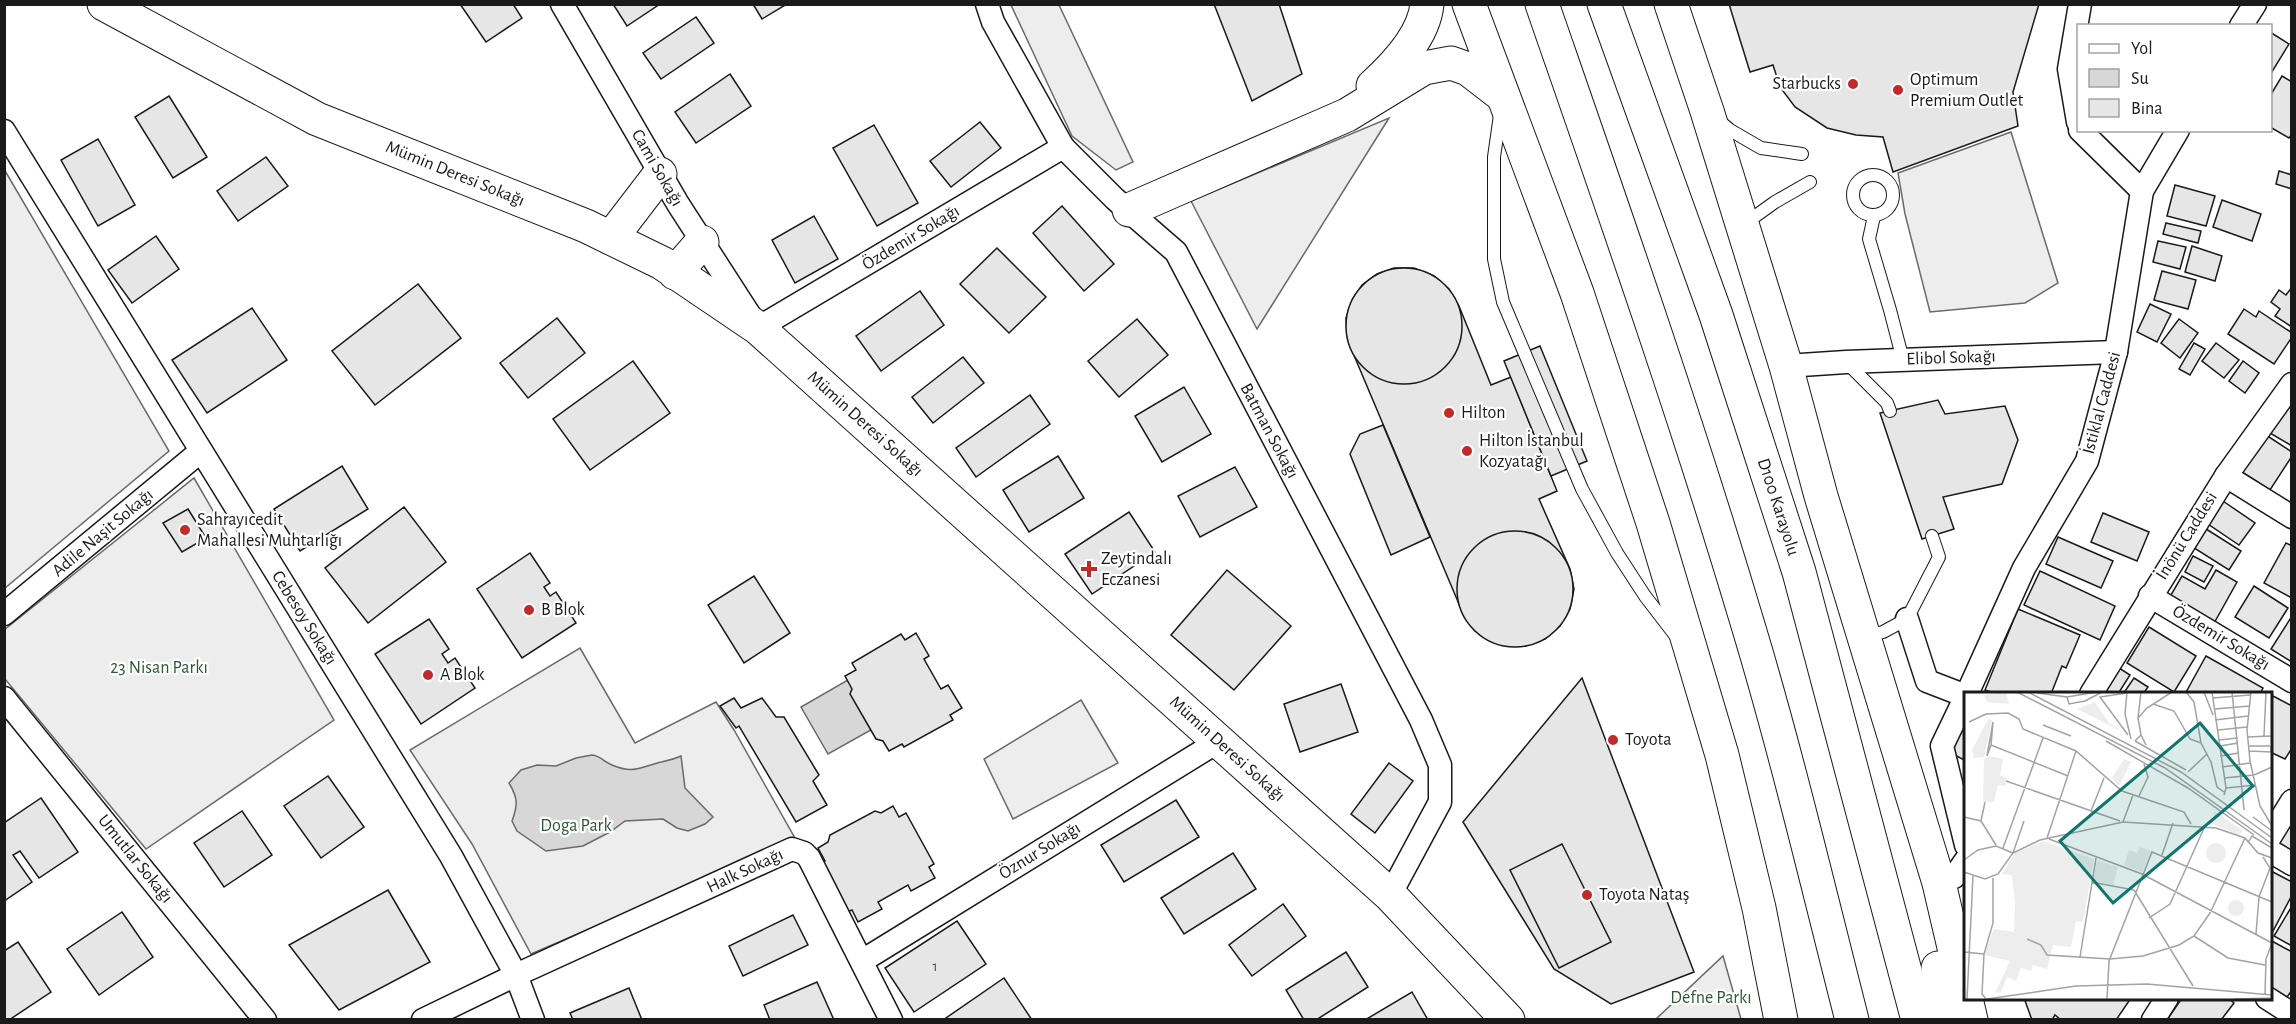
<svg xmlns="http://www.w3.org/2000/svg" width="2296" height="1024" viewBox="0 0 2296 1024" font-family="'Alegreya Sans',sans-serif">
	<rect width="100%" height="100%" fill="#fff"/>
	<g fill="#ededed" stroke="#6a6a6a" stroke-width="1.5">
		<path d="M1011,5h48l74,157 -17,8 -44,-34z"/>
		<path d="M1389,118l-132,211 -66,-128z"/>
		<path d="M2011,132l47,151 -33,20 -95,9 -25,-98 -7,-41z"/>
		<path d="M4,169l165,282 -164,137h-1z"/>
		<path d="M194,478l140,242 -188,129 -141,-170 -1,-49z"/>
		<path d="M580,648l55,95 81,-41 18,28 62,110 -265,114 -59,-110 -62,-94z"/>
		<path d="M1081,700l37,63 -105,56 -29,-60z"/>
		<path d="M1723,956l18,63h-85z"/>
	</g>
	<g fill="#d7d7d7" stroke="#6a6a6a" stroke-width="1.5">
		<path d="M860,673l27,48 -59,33 -27,-47z"/>
		<path d="M592,755c9,1 12,7 20,10 19,8 24,4 42,-1 10,-3 16,-3 27,-8l4,32 28,29 -8,7 -17,7 -11,-3 -14,-9 -38,2 -15,11 -27,14 -37,5 -29,-20 -5,-10c6,-16 6,-23 -3,-38l12,-13 16,-5 19,1 20,-8z"/>
	</g>
	<g fill="#e6e6e6" stroke="#1a1a1a" stroke-width="1.5">
		<path d="M460,4h53l9,14 -36,24z"/>
		<path d="M613,4h47l-33,22z"/>
		<path d="M753,4h34l-25,15z"/>
		<path d="M1214,4h65l23,70 -50,27z"/>
		<path d="M1729,4h310l-26,88 5,34 -125,46 -10,-35 -27,-2 -29,-7 -32,-21 -15,-20 -7,-22 -23,7z"/>
		<path d="M696,17l18,26 -53,36 -18,-26z"/>
		<path d="M2270,32l19,12 -19,31z"/>
		<path d="M730,74l21,32 -55,37 -21,-31z"/>
		<path d="M2282,76l10,6v52l-3,4 -19,-11v-31z"/>
		<path d="M169,96l38,61 -34,21 -38,-61z"/>
		<path d="M980,122l21,26 -50,39 -21,-26z"/>
		<path d="M874,125l44,78 -41,23 -44,-78z"/>
		<path d="M98,139l37,66 -37,21 -37,-66z"/>
		<path d="M266,157l22,29 -50,35 -21,-30z"/>
		<path d="M2279,171l13,4v14l-16,-5z"/>
		<path d="M2175,185l40,11 -9,30 -39,-10z"/>
		<path d="M2222,200l39,14 -9,27 -39,-14z"/>
		<path d="M1062,206l52,58 -30,27 -51,-58z"/>
		<path d="M814,216l24,43 -43,24 -23,-43z"/>
		<path d="M2166,223l35,8 -3,12 -35,-9z"/>
		<path d="M156,236l23,33 -47,34 -24,-33z"/>
		<path d="M2158,241l28,6 -6,22 -27,-7z"/>
		<path d="M2192,246l30,10 -7,25 -30,-9z"/>
		<path d="M997,248l49,49 -37,36 -49,-49z"/>
		<path d="M1394,268h20l20,8 15,13 10,17 32,79 20,-8 46,114 -18,8 31,70 4,20 -4,20 -10,17 -15,13 -20,7h-18l-17,-5 -15,-10 -11,-15 -111,-263 -6,-17 -1,-18 6,-18 10,-15 15,-11z"/>
		<circle cx="1404" cy="326" r="58"/>
		<path d="M2162,271l34,9 -8,29 -34,-9z"/>
		<path d="M418,284l43,54 -86,67 -43,-54z"/>
		<path d="M2292,287v40l-17,-11 5,-7 -9,-7 8,-12 7,5z"/>
		<path d="M920,291l24,34 -63,46 -25,-35z"/>
		<path d="M2150,304l21,10 -14,28 -20,-10z"/>
		<path d="M252,308l35,52 -80,53 -35,-53z"/>
		<path d="M2244,309l12,8 3,-6 33,22v4l-18,27 -46,-30z"/>
		<path d="M557,318l28,35 -57,45 -28,-35z"/>
		<path d="M1137,319l31,36 -49,42 -31,-36z"/>
		<path d="M2179,319l19,14 -18,25 -19,-15z"/>
		<path d="M2194,343l11,6 -15,26 -11,-6z"/>
		<path d="M2216,343l23,17 -15,18 -22,-17z"/>
		<path d="M1540,346l47,115 -36,15 -47,-115z"/>
		<path d="M963,357l21,26 -51,40 -21,-26z"/>
		<path d="M633,361l37,52 -80,57 -37,-51z"/>
		<path d="M2243,361l16,12 -14,20 -16,-12z"/>
		<path d="M1184,387l27,47 -49,28 -27,-46z"/>
		<path d="M1030,395l20,29 -74,53 -20,-29z"/>
		<path d="M2292,397v49l-22,-13z"/>
		<path d="M1938,400l7,14 60,-8 13,34 -16,44 -59,13 11,32 -32,10 -42,-126z"/>
		<path d="M1383,425l47,112 -39,18 -41,-101 10,-20z"/>
		<path d="M2266,435l26,17v4l-22,34 -28,-18z"/>
		<path d="M1058,456l26,42 -55,34 -26,-42z"/>
		<path d="M342,466l26,43 -68,42 -26,-42z"/>
		<path d="M1235,467l22,40 -57,30 -22,-41z"/>
		<path d="M2220,499l35,24 -16,22 -34,-23z"/>
		<path d="M404,507l42,55 -78,61 -43,-55z"/>
		<path d="M188,509l18,29 -24,14 -19,-29z"/>
		<path d="M1129,512l26,40 -63,42 -27,-40z"/>
		<path d="M2103,513l46,19 -12,29 -46,-19z"/>
		<path d="M2203,527l38,24 -12,19 -38,-24z"/>
		<circle cx="1515" cy="589" r="58"/>
		<path d="M2058,537l55,24 -12,27 -55,-24z"/>
		<path d="M2286,543l6,3v52l-28,-15z"/>
		<path d="M530,553l20,30 -6,4 6,9 6,-4 20,31 -54,35 -45,-69z"/>
		<path d="M2193,556l20,10 -9,16 -19,-10z"/>
		<path d="M1227,570l64,56 -57,64 -63,-55z"/>
		<path d="M2216,570l21,12 -24,43 -45,-25 14,-24 23,13z"/>
		<path d="M2040,571l75,35 -15,34 -76,-35z"/>
		<path d="M754,576l36,57 -46,30 -36,-58z"/>
		<path d="M2254,586l34,22 -19,30 -34,-21z"/>
		<path d="M2018,609l62,26 -14,33 -4,-2 -11,28h-61l1,-2 -6,-2z"/>
		<path d="M2292,616v46l-21,-13z"/>
		<path d="M429,619l20,30 -7,5 6,9 7,-5 20,30 -54,36 -46,-70z"/>
		<path d="M2149,627l47,29 -22,36 -47,-29z"/>
		<path d="M916,633l13,23 -5,3 17,30 7,-4 14,23 -12,7 3,5 -49,27 -2,-3 -13,7 -6,-10 -7,-2 -26,-45 2,-5 -7,-13 11,-6 -4,-7 49,-29 4,6z"/>
		<path d="M2206,656l57,32 -3,6h-75z"/>
		<path d="M2116,666l14,9 -12,19h-21z"/>
		<path d="M1582,678l112,294 -83,32 -57,-35 -91,-147z"/>
		<path d="M2134,678l14,9 -5,7h-20z"/>
		<path d="M1341,684l17,48 -58,20 -16,-48z"/>
		<path d="M2273,696l19,10v42l-7,11 -15,-7v-52z"/>
		<path d="M734,698l7,10 21,-10 14,19h8l35,58 -6,6 14,24 -31,17 -57,-96 -3,2 -16,-22z"/>
		<path d="M1966,721v40l-17,-9z"/>
		<path d="M1389,763l24,18 -38,52 -24,-19z"/>
		<path d="M328,776l36,51 -43,31 -37,-52z"/>
		<path d="M41,798l37,54 -39,26 -19,-27 -7,4 19,27 -28,19v-78z"/>
		<path d="M1176,800l23,37 -75,45 -23,-37z"/>
		<path d="M893,806l6,11 7,-4 28,51 -5,3 6,11 -24,13 -3,-6 -30,17 4,7 -24,13 -6,-12 -5,2 -26,-49 4,-2 -7,-13 10,-6 2,-7 45,-24 6,2z"/>
		<path d="M2292,810v46l-20,-11z"/>
		<path d="M242,811l30,44 -48,32 -30,-44z"/>
		<path d="M1562,844l49,98 -52,26 -49,-98z"/>
		<path d="M1233,853l23,36 -72,45 -23,-36z"/>
		<path d="M2271,871l21,11v13l-19,36 -3,-1z"/>
		<path d="M388,890l42,72 -91,48 -50,-65z"/>
		<path d="M1283,904l23,32 -54,40 -23,-31z"/>
		<path d="M2292,906v40l-18,-10z"/>
		<path d="M122,912l31,45 -54,38 -32,-46z"/>
		<path d="M793,915l15,30 -65,31 -14,-30z"/>
		<path d="M957,921l29,43 -72,48 -29,-44z"/>
		<path d="M2270,940l22,12v38l-7,10 -15,-9z"/>
		<path d="M18,942l33,50 -42,28h-5v-69z"/>
		<path d="M1346,952l22,35 -52,33h-12l-18,-30z"/>
		<path d="M1004,978l28,42h-89z"/>
		<path d="M817,982l17,38h-64l-6,-15z"/>
		<path d="M629,988l13,32h-69l-3,-7z"/>
		<path d="M1412,992l16,28h-63z"/>
		<path d="M2024,998h102l3,3 -13,19h-55l-6,-5 -3,5h-20z"/>
		<path d="M2182,998h46l6,5 -13,17h-54z"/>
	</g>
	<g fill="none" stroke-linecap="round" stroke-linejoin="round">
		<g stroke="#1a1a1a" stroke-width="14">
			<g id="lane">
				<path d="M1500,115l-6,42v102l9,43 79,187 35,64 28,43 30,39"/>
				<path d="M1718,120l12,10 31,18 41,6"/>
				<circle cx="1873" cy="195" r="20"/>
				<path d="M1874,216l-5,23 21,71 13,50"/>
				<path d="M1743,225l32,-23 35,-20"/>
				<path d="M1847,363l40,40 3,8"/>
				<path d="M1866,636l17,-4 24,-13 32,-62 -7,-21"/>
			</g>
		</g>
		<g stroke="#1a1a1a" stroke-width="25">
			<g id="street">
				<path d="M562,4l116,200 80,124 305,-181"/>
				<path d="M987,4l6,18 70,125 52,52 61,53 245,468 19,45v37l-50,93"/>
				<path d="M2241,26l14,-22"/>
				<path d="M2078,122l-9,-53 11,-65"/>
				<path d="M2080,130l62,61"/>
				<path d="M4,131l447,725 65,119 17,45"/>
				<path d="M1786,366l60,-4 270,-10"/>
				<path d="M2226,476l66,41"/>
				<path d="M2150,596l142,85"/>
				<path d="M4,614l197,-163"/>
				<path d="M1907,619l20,62 39,15"/>
				<path d="M1967,694l57,-126 63,-107 29,-109 26,-161 36,-61"/>
				<path d="M2091,694l135,-218 66,-92"/>
				<path d="M1966,696l-24,50 24,99"/>
				<path d="M4,698l261,322"/>
				<path d="M2270,837l22,-36"/>
				<path d="M2270,851l22,13"/>
				<path d="M1939,883l15,-6 12,-17"/>
				<path d="M862,961l357,-220"/>
				<path d="M2267,998l25,16"/>
				<path d="M423,1020l93,-45 276,-126 12,4 5,5 82,162"/>
				<path d="M2153,1020l14,-22"/>
			</g>
		</g>
		<g stroke="#1a1a1a" stroke-width="35">
			<g id="secondary">
				<path d="M104,4l213,115 269,107 76,37 96,65 632,567 118,125"/>
				<path d="M611,238l49,-64"/>
				<path d="M675,273l27,-31"/>
			</g>
		</g>
		<g stroke="#1a1a1a" stroke-width="35">
			<g id="highway">
				<path d="M1469,4l108,289 76,230 69,232 37,153 22,112"/>
				<path d="M1542,4c70,202 141,404 202,608 41,134 73,271 108,408"/>
				<path d="M1604,4l112,311 83,257 119,448"/>
				<path d="M1671,4l36,107 79,255 35,130 118,387 32,137"/>
				<path d="M1373,86c22,-20 51,-50 54,-82"/>
				<path d="M1129,210l218,-95 77,-47 27,-5 17,6 35,27"/>
				<path d="M1938,968l9,52"/>
			</g>
		</g>
		<use href="#lane" stroke="#fff" stroke-width="12"/>
		<use href="#street" stroke="#fff" stroke-width="22"/>
		<use href="#secondary" stroke="#fff" stroke-width="33"/>
		<use href="#highway" stroke="#fff" stroke-width="33"/>
	</g>
	<g fill="#c62828" stroke="#fff" stroke-width="2">
		<circle cx="1853" cy="84" r="6"/>
		<circle cx="1898" cy="90" r="6"/>
		<circle cx="1449" cy="413" r="6"/>
		<circle cx="1467" cy="451" r="6"/>
		<circle cx="185" cy="530" r="6"/>
		<path d="M1086 560h6v6h6v6h-6v6h-6v-6h-6v-6h6z"/>
		<circle cx="529" cy="610" r="6"/>
		<circle cx="428" cy="675" r="6"/>
		<circle cx="1613" cy="740" r="6"/>
		<circle cx="1587" cy="895" r="6"/>
	</g>
	<g text-anchor="middle" dominant-baseline="central" stroke-width="4.5" stroke-linejoin="round" paint-order="stroke">
		<g font-size="15" fill="#4d4d4d">
			<text x="935" y="966">1</text>
		</g>
		<g font-size="18" fill="#1a1a1a" stroke="#fff" text-anchor="start">
			<text x="1910" y="80">Optimum<tspan x="1910" dy="21">Premium Outlet</tspan></text>
			<text x="1841" y="84" text-anchor="end">Starbucks</text>
			<text x="1461" y="413">Hilton</text>
			<text x="1479" y="441">Hilton İstanbul<tspan x="1479" dy="21">Kozyatağı</tspan></text>
			<text x="197" y="520">Sahrayıcedit<tspan x="197" dy="21">Mahallesi Muhtarlığı</tspan></text>
			<text x="1101" y="559">Zeytindalı<tspan x="1101" dy="21">Eczanesi</tspan></text>
			<text x="541" y="610">B Blok</text>
			<text x="440" y="675">A Blok</text>
			<text x="1625" y="740">Toyota</text>
			<text x="1599" y="895">Toyota Nataş</text>
		</g>
		<g font-size="18" fill="#1a1a1a" stroke="#fff">
			<text transform="translate(657 168) rotate(60)">Cami Sokağı</text>
			<text transform="translate(455 174) rotate(22)">Mümin Deresi Sokağı</text>
			<text transform="translate(911 238) rotate(-31)">Özdemir Sokağı</text>
			<text transform="translate(1951 358) rotate(-2)">Elibol Sokağı</text>
			<text transform="translate(2102 403) rotate(-75)">İstiklal Caddesi</text>
			<text transform="translate(865 424) rotate(42)">Mümin Deresi Sokağı</text>
			<text transform="translate(1269 431) rotate(62)">Batman Sokağı</text>
			<text transform="translate(1778 507) rotate(72)">D100 Karayolu</text>
			<text transform="translate(103 533) rotate(-40)">Adile Naşit Sokağı</text>
			<text transform="translate(2187 536) rotate(-58)">İnönü Caddesi</text>
			<text transform="translate(304 618) rotate(58)">Cebesoy Sokağı</text>
			<text transform="translate(2221 638) rotate(31)">Özdemir Sokağı</text>
			<text transform="translate(1227 749) rotate(42)">Mümin Deresi Sokağı</text>
			<text transform="translate(1040 851) rotate(-32)">Öznur Sokağı</text>
			<text transform="translate(135 859) rotate(51)">Umutlar Sokağı</text>
			<text transform="translate(745 871) rotate(-25)">Halk Sokağı</text>
		</g>
		<g font-size="18" fill="#2b5a34" stroke="#fff">
			<text x="159" y="668">23 Nisan Parkı</text>
			<text x="576" y="826">Doga Park</text>
			<text x="1711" y="998">Defne Parkı</text>
		</g>
	</g>
	<g transform="translate(1964 692)">
		<rect width="308" height="308" fill="#fff"/>
		<path d="M42,0l3,12 -22,-2 -3,-7zM131,10l14,21 16,10 -48,-24zM24,27l4,1 -8,37 -10,1 -2,-8zM26,64l13,3 -3,16 7,3 -2,8 -7,-1 -4,17h-11l1,-43zM160,67l7,3 -12,24 -7,-8zM250,119l28,19 1,1 -4,4 -26,-11zM79,149l51,18 -11,63 -7,-1 -5,26 -18,-2 -6,24 -14,-4 -2,6 -10,-3 -5,13 -9,-4 -6,15 -6,1 15,-32 -26,-6 10,-26 20,3 1,-29 -3,-28 -10,-1 13,-21zM242 161a10 10 0 1 1 20 0a10 10 0 1 1-20 0ZM176,155l12,4 -10,21 -18,-7 5,-15 8,3zM133,168l21,7 -5,18 -20,-4zM264 216a8 8 0 1 1 16 0a8 8 0 1 1-16 0Z" fill="#ededed"/>
		<path fill="none" stroke="#a3a3a3" stroke-width="1.5" d="M53,0l148,76 107,76M64,0l153,80 91,66M163,0l-2,22 6,25M222,0l8,10 7,41 10,19 6,25 7,5M240,0l9,23M248,0l14,96 -2,7M268,0l12,118M287,0l-4,38 3,31 10,45 12,20M73,1l30,4 2,7 16,-3M163,1l-27,4 28,38M103,5l30,-5M249,6l37,-3M121,9l17,-9M189,12l21,7 16,28 11,4M251,17l34,-3M174,26l3,-26M251,28l33,-4M5,30l17,-8 22,-1 11,6 4,10 53,22 46,40 62,21 7,12M79,33l28,11M254,38l29,-3M177,43l-3,-17 9,-10 25,-16M300,44l2,-44M283,45l25,-1M255,48l19,-2M142,49l82,47 66,47M171,49l51,29M171,49l6,-6 5,10M27,53l-4,11 6,-34 -2,23 77,31M256,54l18,-3M284,54h22M285,59l22,1v-6M256,64l19,-3M258,75l28,-4M224,80l19,-18M260,86l30,-3 18,-8M42,89l114,40M262,96l30,-3M175,104l9,-19 -4,-13M127,119l13,-33M0,125l17,4 15,24M289,125l19,14M17,129l4,-19M159,130l10,-27M83,146l29,-87M85,147l93,35 130,69M284,151l4,-7 20,12M39,156l40,-110M49,161l27,-13 83,-18 93,6 29,10 13,15 14,5M198,163l11,-32M0,168l14,-10 18,-4 17,7M0,180l21,7 13,-5 15,-21 11,-32M127,190l43,8M170,198l59,96M185,226l21,-14 35,-78M292,242l3,-37 11,-29 -7,-11M230,244l34,22 37,7M63,247l14,6 6,10 63,4 33,-3 36,-11 15,-9 16,-23 35,-75M0,260l20,2M116,265l16,-99M301,302l1,-35 6,-16M3,307l6,-123M22,307l-4,-5 2,-40 9,-31v-45M23,307l89,-13 71,-2 125,11M143,307l2,-38 43,-109 120,50M270,307l38,-1"/>
		<path fill="#0f766e" fill-opacity="0.15" stroke="#0f766e" stroke-width="3" d="M236,31l53,63 -140,117 -53,-62z"/>
		<rect width="308" height="308" fill="none" stroke="#1a1a1a" stroke-width="3"/>
	</g>
	<rect width="2296" height="1024" fill="none" stroke="#1a1a1a" stroke-width="12"/>
	<rect x="2077" y="24" width="195" height="108" fill="#ffffff" stroke="#a3a3a3" stroke-width="1.5"/>
	<rect x="2089" y="44" width="30" height="9" fill="#ffffff" stroke="#a3a3a3" stroke-width="1.5"/>
	<text x="2131" y="54" font-size="18" fill="#1a1a1a">Yol</text>
	<rect x="2089" y="69" width="30" height="18" fill="#d7d7d7" stroke="#a3a3a3" stroke-width="1.5"/>
	<text x="2131" y="84" font-size="18" fill="#1a1a1a">Su</text>
	<rect x="2089" y="99" width="30" height="18" fill="#e6e6e6" stroke="#a3a3a3" stroke-width="1.5"/>
	<text x="2131" y="114" font-size="18" fill="#1a1a1a">Bina</text>
</svg>
